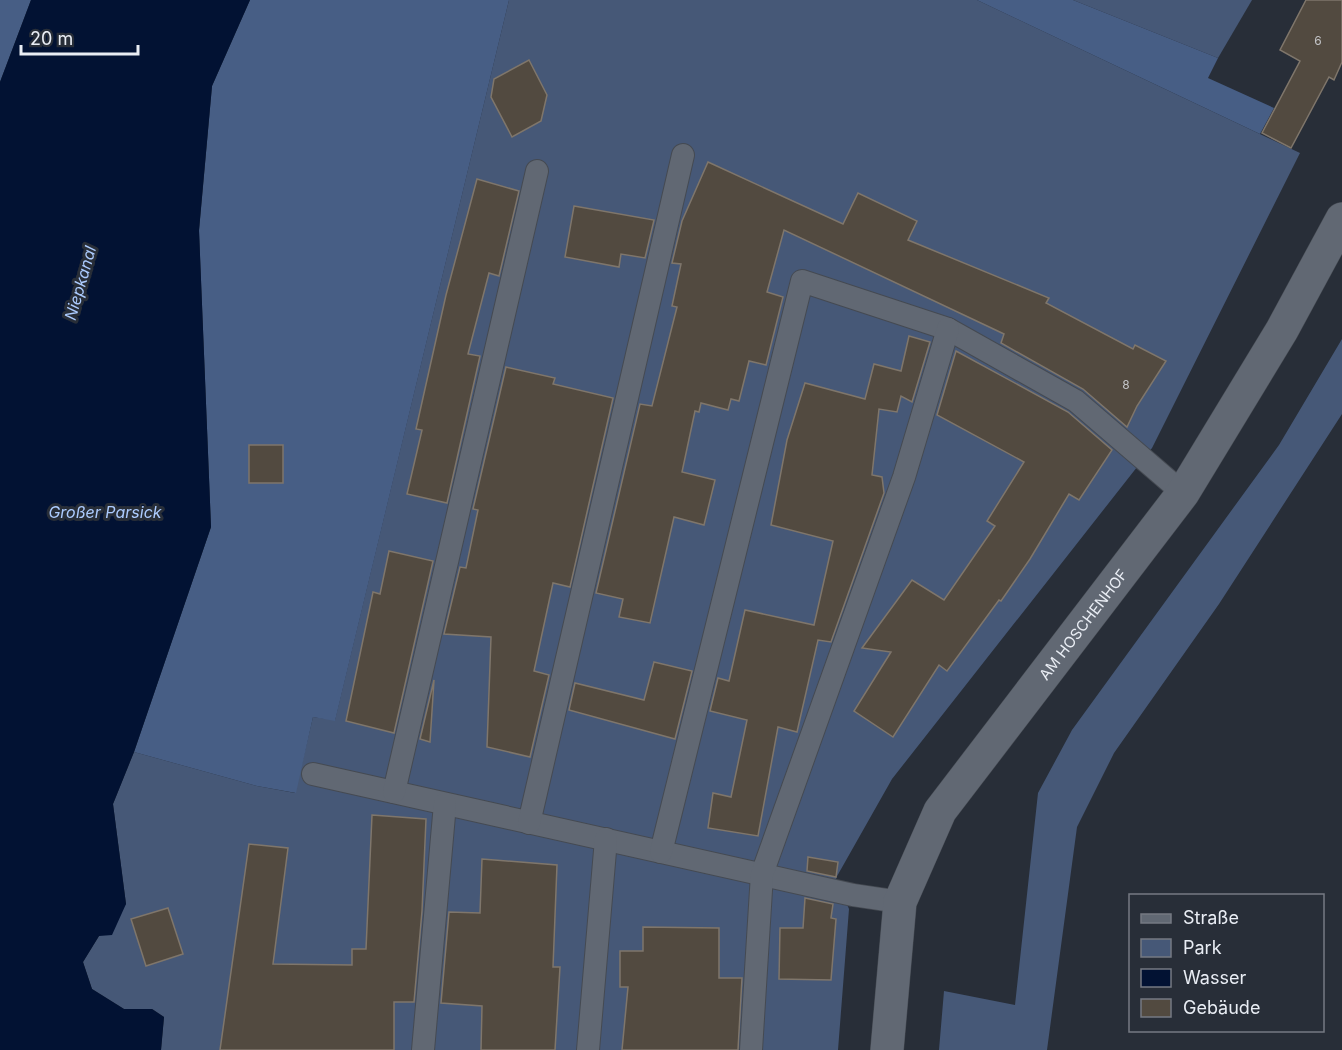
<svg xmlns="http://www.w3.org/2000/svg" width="1342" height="1050" viewBox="0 0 1342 1050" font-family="Inter,sans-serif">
	<rect width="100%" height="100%" fill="#282e38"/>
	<g fill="#465877">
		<path d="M509,0h468l323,153 -148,295 -260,331 -56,99 13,31 -11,141h-677l3,-33 -12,-8h-28l-32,-20 -9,-27 16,-26 27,-32 -13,-100 21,-52 123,34 38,7 18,-76 22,3z"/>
		<path d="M1073,0h179l-34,58z"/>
		<path d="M1342,339v75l-123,190 -105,149 -37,74 -30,223h-108l5,-59 71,14 23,-212 34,-63 207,-285z"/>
	</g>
	<g fill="#475e85">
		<path d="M0,0h31l-31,82z"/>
		<path d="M250,0h259l-174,721 -22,-4 -17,76 -39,-7 -123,-34 77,-225 -12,-296 13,-145z"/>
		<path d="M977,0h96l145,58 -10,20 66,30 -14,26z"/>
	</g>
	<path fill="#021233" d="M31,0h219l-38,86 -13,144 12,297 -77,225 -21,52 13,100 -14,31 -13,1 -16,26 9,27 32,20h28l12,8 -3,33h-161v-968z"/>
	<g fill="#524a40" stroke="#7f766b" stroke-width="1.5">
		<path d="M1306,0h36v62l-8,18 -5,-3 -38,71 -29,-15 38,-72 -20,-11z"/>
		<path d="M529,60l18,35 -6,26 -29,16 -21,-40 3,-18z"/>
		<path d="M708,162l135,62 15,-31 59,28 -9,19 141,58 -3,5 87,46 2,-4 31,16 -29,45 -10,21 -44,-38 -82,-46 3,-9 -220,-104 -17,62 16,5 -17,68 -17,-4 -10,40 -8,-2 -3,11 -27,-7 -2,9 -4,-1 -13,61 33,8 -11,45 -30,-8 -24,106 -31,-6 4,-18 -27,-6 44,-189 12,2 25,-99 -5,-1 9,-42 -9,-1 10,-42z"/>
		<path d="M477,179l42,12 -20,85 -10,-3 -21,81 12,2 -33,147 -40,-9 15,-64 -6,-1 30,-134z"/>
		<path d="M574,206l80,14 -9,38 -24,-4 -2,13 -54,-10z"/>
		<path d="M909,336l21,6 -18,60 -11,-6 -4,16 -18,-3 -7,66 10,2 2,16 -53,149 -13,-2 -21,92 -19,-5 -20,109 -50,-8 5,-35 18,4 16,-77 -37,-9 8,-33 11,3 16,-71 69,15 19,-84 -62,-16 16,-85 18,-57 60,16 9,-35 27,7z"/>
		<path d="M956,351l112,61 44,38 -33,50 -10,-6 -39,65 -29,42 -2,-1 -52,71 -8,-6 -46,72 -39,-26 37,-59 -29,-4 50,-68 32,20 51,-74 -8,-5 37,-59 -87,-47z"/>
		<path d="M506,367l49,11 -2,6 60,14 -43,189 -17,-4 -19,88 15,4 -19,82 -43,-10 4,-110 -47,-3 16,-67 6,1 12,-58 -5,-1z"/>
		<rect x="249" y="445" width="34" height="38"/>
		<path d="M389,551l44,10 -39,172 -48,-12 27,-129 7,2z"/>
		<path d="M654,662l38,9 -17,68 -106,-29 6,-27 69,17z"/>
		<path d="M434,680l-4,62 -10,-3z"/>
		<path d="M372,815l54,4 -4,92 -8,91h-20v48h-174l29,-206 39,4 -15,116 79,1v-16h14z"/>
		<path d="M808,857l30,5 -2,15 -29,-6z"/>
		<path d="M482,859l75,6 -4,102h7l-5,83h-74l1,-44 -41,-3 8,-91 31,1z"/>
		<path d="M805,898l28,6 -2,14 5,1 -5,61 -52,-1 1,-51h23z"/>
		<path d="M168,908l15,46 -37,12 -15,-47z"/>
		<path d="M643,927l76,1v50h23l-4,72h-116l6,-63h-8v-36h23z"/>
	</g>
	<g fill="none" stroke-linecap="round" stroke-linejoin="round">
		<g stroke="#454a52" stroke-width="24">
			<g id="lane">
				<path d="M313,774l540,121 47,7"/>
				<path d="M394,792l143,-621"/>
				<path d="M529,823l154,-668"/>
				<path d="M661,852l141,-571 146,48 128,72 107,92"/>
				<path d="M423,1050l22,-246"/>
				<path d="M588,1050l18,-211"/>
				<path d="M751,1050l11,-176 142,-397 44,-148"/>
			</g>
		</g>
		<g stroke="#454a52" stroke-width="34">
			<g id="street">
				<path id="s1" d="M887,1050l13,-148 40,-91 243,-318 99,-163 60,-111"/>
			</g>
		</g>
		<use href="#lane" stroke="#616873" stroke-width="22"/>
		<use href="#street" stroke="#616873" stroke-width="33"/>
	</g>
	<g text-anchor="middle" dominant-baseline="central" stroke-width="6" stroke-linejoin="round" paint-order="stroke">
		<g font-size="12" fill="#c3c4c7">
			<text x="1318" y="40">6</text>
			<text x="1126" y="384">8</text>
		</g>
		<g font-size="15" fill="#e9edf4" stroke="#282e38">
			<text stroke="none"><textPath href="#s1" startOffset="483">AM HOSCHENHOF</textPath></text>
		</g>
		<g font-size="16" font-style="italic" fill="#accbfe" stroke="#282e38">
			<text transform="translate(80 283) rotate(-74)">Niepkanal</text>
			<text x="105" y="512">Großer Parsick</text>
		</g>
	</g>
	<rect x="1129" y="894" width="195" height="138" fill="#282e38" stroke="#757a83" stroke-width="1.5"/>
	<rect x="1141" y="914" width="30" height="9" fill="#616873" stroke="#757a83" stroke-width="1.5"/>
	<text x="1183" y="924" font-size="18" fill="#e9edf4">Straße</text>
	<rect x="1141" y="939" width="30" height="18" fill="#465877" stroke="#757a83" stroke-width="1.5"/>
	<text x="1183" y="954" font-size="18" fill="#e9edf4">Park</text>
	<rect x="1141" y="969" width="30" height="18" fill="#021233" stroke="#757a83" stroke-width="1.5"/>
	<text x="1183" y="984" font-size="18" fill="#e9edf4">Wasser</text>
	<rect x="1141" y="999" width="30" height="18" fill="#524a40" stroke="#757a83" stroke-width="1.5"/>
	<text x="1183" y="1014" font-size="18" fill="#e9edf4">Gebäude</text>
	<path d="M21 45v9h117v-9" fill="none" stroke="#e9edf4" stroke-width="3"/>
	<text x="30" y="45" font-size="18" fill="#e9edf4" stroke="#282e38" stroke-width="4.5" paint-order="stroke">20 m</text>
</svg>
